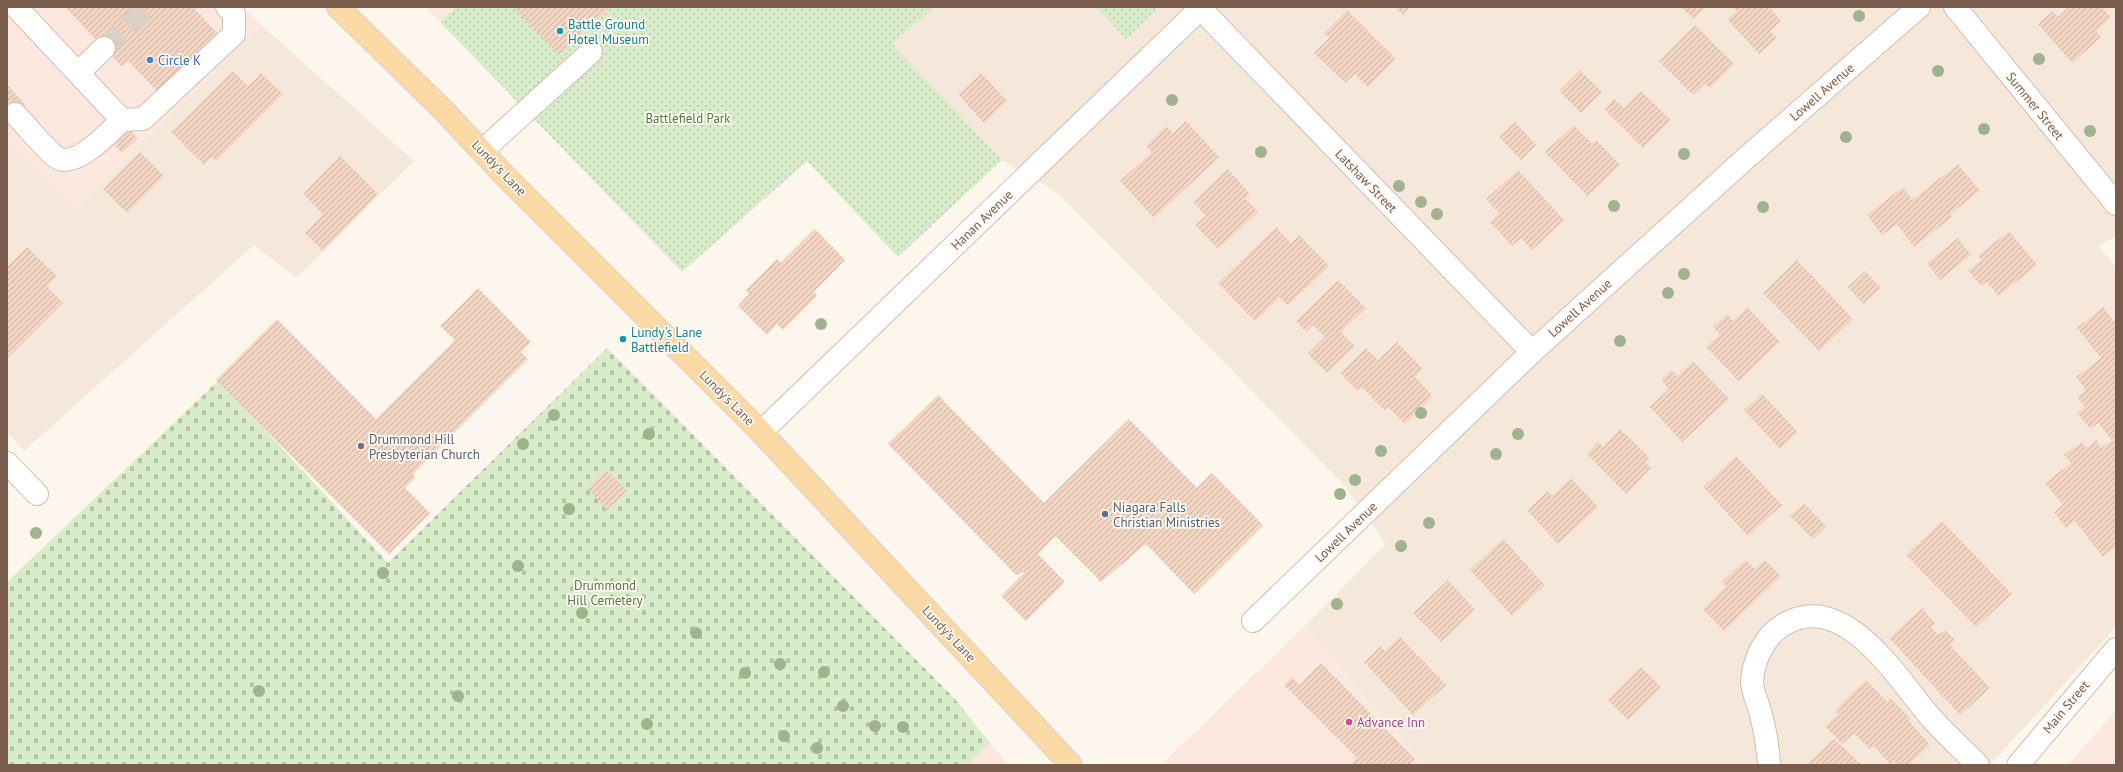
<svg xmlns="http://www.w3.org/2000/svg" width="2123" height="772" viewBox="0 0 2123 772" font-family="'PT Sans',sans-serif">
	<defs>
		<pattern id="cemetery-stones" width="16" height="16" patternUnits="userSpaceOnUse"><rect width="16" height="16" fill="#d8ecc9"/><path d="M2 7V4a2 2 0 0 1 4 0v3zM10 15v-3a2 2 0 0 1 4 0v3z" fill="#b4c2a5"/></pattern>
		<pattern id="park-dots" width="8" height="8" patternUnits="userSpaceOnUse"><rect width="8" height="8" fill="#d8ecc9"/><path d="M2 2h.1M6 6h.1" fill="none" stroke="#b4c2a5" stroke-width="1.8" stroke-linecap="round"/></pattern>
		<pattern id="building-hatch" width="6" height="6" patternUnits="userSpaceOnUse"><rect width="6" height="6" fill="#f3d5c3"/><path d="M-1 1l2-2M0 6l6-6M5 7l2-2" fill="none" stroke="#cab0a1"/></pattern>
	</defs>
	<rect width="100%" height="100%" fill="#fdf6ec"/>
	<g fill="#f5e8da">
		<path d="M934,7h163l29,32 33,-32h957v229l-17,10 17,23v358l-126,138h-566l-119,-139 81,-82 -41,-58 -287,-293 -56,-33 -110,-116z"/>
		<path d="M261,25l153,136 -118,117 -42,-33 -230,206 -17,-19v-293l70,71z"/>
	</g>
	<g fill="#fde8e0">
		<path d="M7,7h236l18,18 -184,185 -70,-71z"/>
		<path d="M425,7h31l-16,15z"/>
		<path d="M1305,626l119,139h-263z"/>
		<path d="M2116,710v55h-48z"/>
		<path d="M990,743l19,22h-42z"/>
	</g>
	<path fill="url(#cemetery-stones)" d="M607,348l347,350 36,45 -23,22h-960v-183l212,-202 169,183z"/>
	<g fill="url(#park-dots)">
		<path d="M456,7h478l-42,37 110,116 -104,97 -91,-96 -125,111 -242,-250z"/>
		<path d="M1096,7h63l-33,32z"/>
	</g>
	<g fill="url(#building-hatch)">
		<path d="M65,7h128l25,27 -60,58 -30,-31 -6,6z"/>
		<path d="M514,7h97l-53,48z"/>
		<path d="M1395,7h15l-7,8z"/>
		<path d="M1681,7h25l-12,12z"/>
		<path d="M1733,7h36l12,14 -11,10 7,7 -18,16 -32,-35 10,-8z"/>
		<path d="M2069,7h33l9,10 -15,14 5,6 -29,26 -34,-39 15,-13 5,6z"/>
		<path d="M1347,10l49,49 -28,28 -13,-13 -10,9 -31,-30 15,-15 -5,-5z"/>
		<path d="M1695,25l39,39 -24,24 -5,-5 -12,12 -34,-34z"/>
		<path d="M1580,70l22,22 -21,21 -22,-22z"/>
		<path d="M233,71l15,15 13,-13 22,21 -67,67 -4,-4 -8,8 -33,-33z"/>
		<path d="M981,73l26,28 -23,22 -26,-29z"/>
		<path d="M7,84l19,22 -19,16z"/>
		<path d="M1641,91l30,29 -28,28 -39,-39 10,-10 10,9z"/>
		<path d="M1186,121l33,36 -65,61 -34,-37 32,-29 -6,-6 20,-20 7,7z"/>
		<path d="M1515,122l21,23 -15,15 -22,-23z"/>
		<path d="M1574,125l18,19 4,-4 24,25 -33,31 -42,-44z"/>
		<path d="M128,129l10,9 -16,15 -9,-9z"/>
		<path d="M140,152l24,24 -37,37 -24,-24z"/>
		<path d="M340,156l38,38 -55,57 -18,-18 18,-19 -20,-20z"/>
		<path d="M1958,164l22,27 -30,23 2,3 -38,30 -17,-23 -15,11 -15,-20 36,-28 9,13z"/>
		<path d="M1228,169l22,25 -5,4 13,14 -40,37 -23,-24 11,-9 -13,-14z"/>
		<path d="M1518,170l46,50 -32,30 -11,-12 -9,8 -22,-24 9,-9 -13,-14z"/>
		<path d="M1276,227l15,16 8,-8 30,31 -41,40 -8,-9 -25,24 -37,-38z"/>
		<path d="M815,229l30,31 -31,32 3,4 -34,34 -6,-6 -10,11 -29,-29 11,-12 -3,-4 31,-31 4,4z"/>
		<path d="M2009,231l28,34 -39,31 -11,-14 -6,4 -13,-16 13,-10 -3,-4z"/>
		<path d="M1958,238l13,17 -31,25 -13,-17z"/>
		<path d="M27,247l30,29 -10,10 16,17 -56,56v-68l2,-3 -2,-2v-19z"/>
		<path d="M1797,260l56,59 -34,32 -56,-58z"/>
		<path d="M1865,271l16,17 -18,16 -15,-17z"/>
		<path d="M1338,280l28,28 -25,24 14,14 -28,27 -19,-19 17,-17 -12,-12 -7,7 -10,-11z"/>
		<path d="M478,288l53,54 -10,10 7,7 -115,115 2,4 -10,10 25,25 -41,41 -173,-174 61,-61 99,100 79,-79 -15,-14z"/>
		<path d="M1747,307l33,35 -41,39 -33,-34 14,-13 -7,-7 14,-13 6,7z"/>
		<path d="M2103,307l13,17v223l-13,10 -28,-36 -9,7 -12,-16 9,-7 -18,-22 26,-20 -7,-8 18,-13 4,6 10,-8 5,8 11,-8 -14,-17 -8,6 -13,-16 8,-6 -8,-10 9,-7 -10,-13 25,-19 -24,-30z"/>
		<path d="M1397,342l26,27 -8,8 18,19 -28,28 -17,-17 -4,3 -22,-23 -4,4 -18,-18 26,-25 12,12z"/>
		<path d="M1693,361l36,38 -47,43 -32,-35 19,-18 -8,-9 10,-10 6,6z"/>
		<path d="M1762,394l36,38 -18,17 -36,-39z"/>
		<path d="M938,395l106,108 85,-84 68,69 15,-15 51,52 -69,69 -48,-50 -45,38 -46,-46 -17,18 27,28 -39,39 -25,-25 24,-24 -9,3 -128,-131z"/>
		<path d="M1620,429l29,28 -4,5 6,6 -25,26 -39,-40 11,-12 5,5z"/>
		<path d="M1736,456l46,49 -34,31 -45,-49z"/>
		<path d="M607,470l20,21 -20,19 -20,-22z"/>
		<path d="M1571,478l27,29 -40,37 -31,-34 21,-19 4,5z"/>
		<path d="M1804,503l22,23 -13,13 -23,-23z"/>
		<path d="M1942,521l70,73 -36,33 -70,-72z"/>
		<path d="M1503,539l42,46 -33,31 -42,-46z"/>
		<path d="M1745,560l10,9 10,-9 16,16 -57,55 -21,-22 23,-23 -4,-4z"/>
		<path d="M1448,580l27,30 -34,32 -28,-29z"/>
		<path d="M1922,608l13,15 -4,4 7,8 7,-5 10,10 -5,5 40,43 -30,27 -71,-77z"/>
		<path d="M1400,637l46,48 -33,30 -49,-53 17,-16 4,5z"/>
		<path d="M1321,663l94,96 -6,6h-59l7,-7 -73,-73 8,-8 7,8z"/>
		<path d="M1641,667l20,20 -33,33 -20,-20z"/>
		<path d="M1866,680l21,22 3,-4 20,20 -2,2 22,25 -21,20h-12l-3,-4 -4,3 -16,-18 -4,3 -16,-16 -12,11 -17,-18 13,-12 -3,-4z"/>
		<path d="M1834,739l28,26h-56z"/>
	</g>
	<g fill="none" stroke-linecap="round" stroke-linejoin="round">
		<path stroke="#dcd0c4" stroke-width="22" stroke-dasharray="22 11" stroke-linecap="butt" d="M104,48l44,-41"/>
		<g stroke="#d1beb0" stroke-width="24">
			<g id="minor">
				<path d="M16,7l106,113"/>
				<path d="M1955,7l161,197"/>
				<path d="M1201,9l331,343"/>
				<path d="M78,73l26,-25"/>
				<path d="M15,114c10,10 32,37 41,43 20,13 53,-25 66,-37l21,-1 91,-85v-20l-7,-7"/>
				<path d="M482,151l109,-99"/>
				<path d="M761,432l441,-425"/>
				<path d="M7,463l30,31"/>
				<path d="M1253,621l279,-269 213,-193 174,-152"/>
				<path d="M1769,765c-1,-18 -4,-36 -9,-54 -2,-8 -8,-20 -8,-29 1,-20 11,-43 28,-55 60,-41 114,46 147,86 15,18 34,35 51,52"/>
				<path d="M2018,765l98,-116"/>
			</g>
		</g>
		<g stroke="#dad1cd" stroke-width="24">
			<path id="major" d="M338,7l106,104 64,68 253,253 310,333"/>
		</g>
		<use href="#minor" stroke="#fff" stroke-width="22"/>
		<use href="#major" stroke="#fbd9a5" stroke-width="22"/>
	</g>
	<g fill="#a0b28e">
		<circle cx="1859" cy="16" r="6"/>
		<circle cx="2039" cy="59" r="6"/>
		<circle cx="1938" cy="71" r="6"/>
		<circle cx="1172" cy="100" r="6"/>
		<circle cx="1984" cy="129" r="6"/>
		<circle cx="2090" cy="131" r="6"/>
		<circle cx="1846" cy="137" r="6"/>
		<circle cx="1261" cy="152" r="6"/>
		<circle cx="1684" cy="154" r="6"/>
		<circle cx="1399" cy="186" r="6"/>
		<circle cx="1421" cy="202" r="6"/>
		<circle cx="1614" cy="206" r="6"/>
		<circle cx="1763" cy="207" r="6"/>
		<circle cx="1437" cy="214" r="6"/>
		<circle cx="1684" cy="274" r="6"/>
		<circle cx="1668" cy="293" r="6"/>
		<circle cx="821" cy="324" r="6"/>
		<circle cx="1620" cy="341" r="6"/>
		<circle cx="1421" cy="413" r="6"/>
		<circle cx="554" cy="415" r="6"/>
		<circle cx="649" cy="434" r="6"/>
		<circle cx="1518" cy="434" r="6"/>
		<circle cx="523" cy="444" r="6"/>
		<circle cx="1381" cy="451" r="6"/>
		<circle cx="1496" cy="454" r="6"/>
		<circle cx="1355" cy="480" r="6"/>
		<circle cx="1340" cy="494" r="6"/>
		<circle cx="569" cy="509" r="6"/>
		<circle cx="1429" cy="523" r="6"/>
		<circle cx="36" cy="533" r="6"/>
		<circle cx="1401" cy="546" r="6"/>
		<circle cx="518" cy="566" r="6"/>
		<circle cx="383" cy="573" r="6"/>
		<circle cx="1337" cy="604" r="6"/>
		<circle cx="582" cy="613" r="6"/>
		<circle cx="696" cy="633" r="6"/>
		<circle cx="780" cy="664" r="6"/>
		<circle cx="824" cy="672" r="6"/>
		<circle cx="745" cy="673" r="6"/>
		<circle cx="259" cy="691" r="6"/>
		<circle cx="458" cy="696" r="6"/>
		<circle cx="843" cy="706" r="6"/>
		<circle cx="647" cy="724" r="6"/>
		<circle cx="875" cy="726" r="6"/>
		<circle cx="903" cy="727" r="6"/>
		<circle cx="784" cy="736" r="6"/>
		<circle cx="817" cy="748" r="6"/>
	</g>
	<g fill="#0f9aa8" stroke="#fffaf3" stroke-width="1.5">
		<circle cx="560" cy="31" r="4"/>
		<circle cx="623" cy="339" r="4"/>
	</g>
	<circle fill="#3f7fe0" stroke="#fffaf3" stroke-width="1.5" cx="150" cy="60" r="4"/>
	<circle fill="#6b7280" stroke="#fffaf3" stroke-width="1.5" cx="361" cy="446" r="4"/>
	<circle fill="#5c6f8a" stroke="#fffaf3" stroke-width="1.5" cx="1105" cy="514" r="4"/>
	<circle fill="#d1479c" stroke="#fffaf3" stroke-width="1.5" cx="1349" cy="722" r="4"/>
	<g text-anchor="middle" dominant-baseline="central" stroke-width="3.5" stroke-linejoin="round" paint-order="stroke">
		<g font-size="13" fill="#0d838f" stroke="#fffaf3" text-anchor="start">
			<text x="568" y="24">Battle Ground<tspan x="568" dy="15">Hotel Museum</tspan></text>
			<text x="631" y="332">Lundy's Lane<tspan x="631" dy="15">Battlefield</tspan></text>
		</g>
		<g font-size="13" fill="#366cbe" stroke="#fffaf3" text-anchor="start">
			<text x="158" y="60">Circle K</text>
		</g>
		<g font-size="13" fill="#7a5c4d" stroke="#fffaf3">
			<text transform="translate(1822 92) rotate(-41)">Lowell Avenue</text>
			<text transform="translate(2035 106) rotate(51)">Summer Street</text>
			<text transform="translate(499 168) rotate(46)">Lundy's Lane</text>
			<text transform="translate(1366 181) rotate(46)">Latshaw Street</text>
			<text transform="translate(982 220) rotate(-44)">Hanan Avenue</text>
			<text transform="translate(1580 308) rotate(-42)">Lowell Avenue</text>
			<text transform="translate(727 398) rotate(45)">Lundy's Lane</text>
			<text transform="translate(1346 532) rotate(-44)">Lowell Avenue</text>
			<text transform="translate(949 634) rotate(47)">Lundy's Lane</text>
			<text transform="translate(2066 707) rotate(-50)">Main Street</text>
		</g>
		<g font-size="13" fill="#537a41" stroke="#fffaf3">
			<text x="688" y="118">Battlefield Park</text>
			<text x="605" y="585">Drummond<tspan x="605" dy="15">Hill Cemetery</tspan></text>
		</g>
		<g font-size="13" fill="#5b616d" stroke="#fffaf3" text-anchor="start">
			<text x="369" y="439">Drummond Hill<tspan x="369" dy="15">Presbyterian Church</tspan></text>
		</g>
		<g font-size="13" fill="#4e5e75" stroke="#fffaf3" text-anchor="start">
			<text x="1113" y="507">Niagara Falls<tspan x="1113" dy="15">Christian Ministries</tspan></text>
		</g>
		<g font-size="13" fill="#b23c85" stroke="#fffaf3" text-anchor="start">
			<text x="1357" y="722">Advance Inn</text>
		</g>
	</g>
	<rect width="2123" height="772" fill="none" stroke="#7a5c4d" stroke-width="16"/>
</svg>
